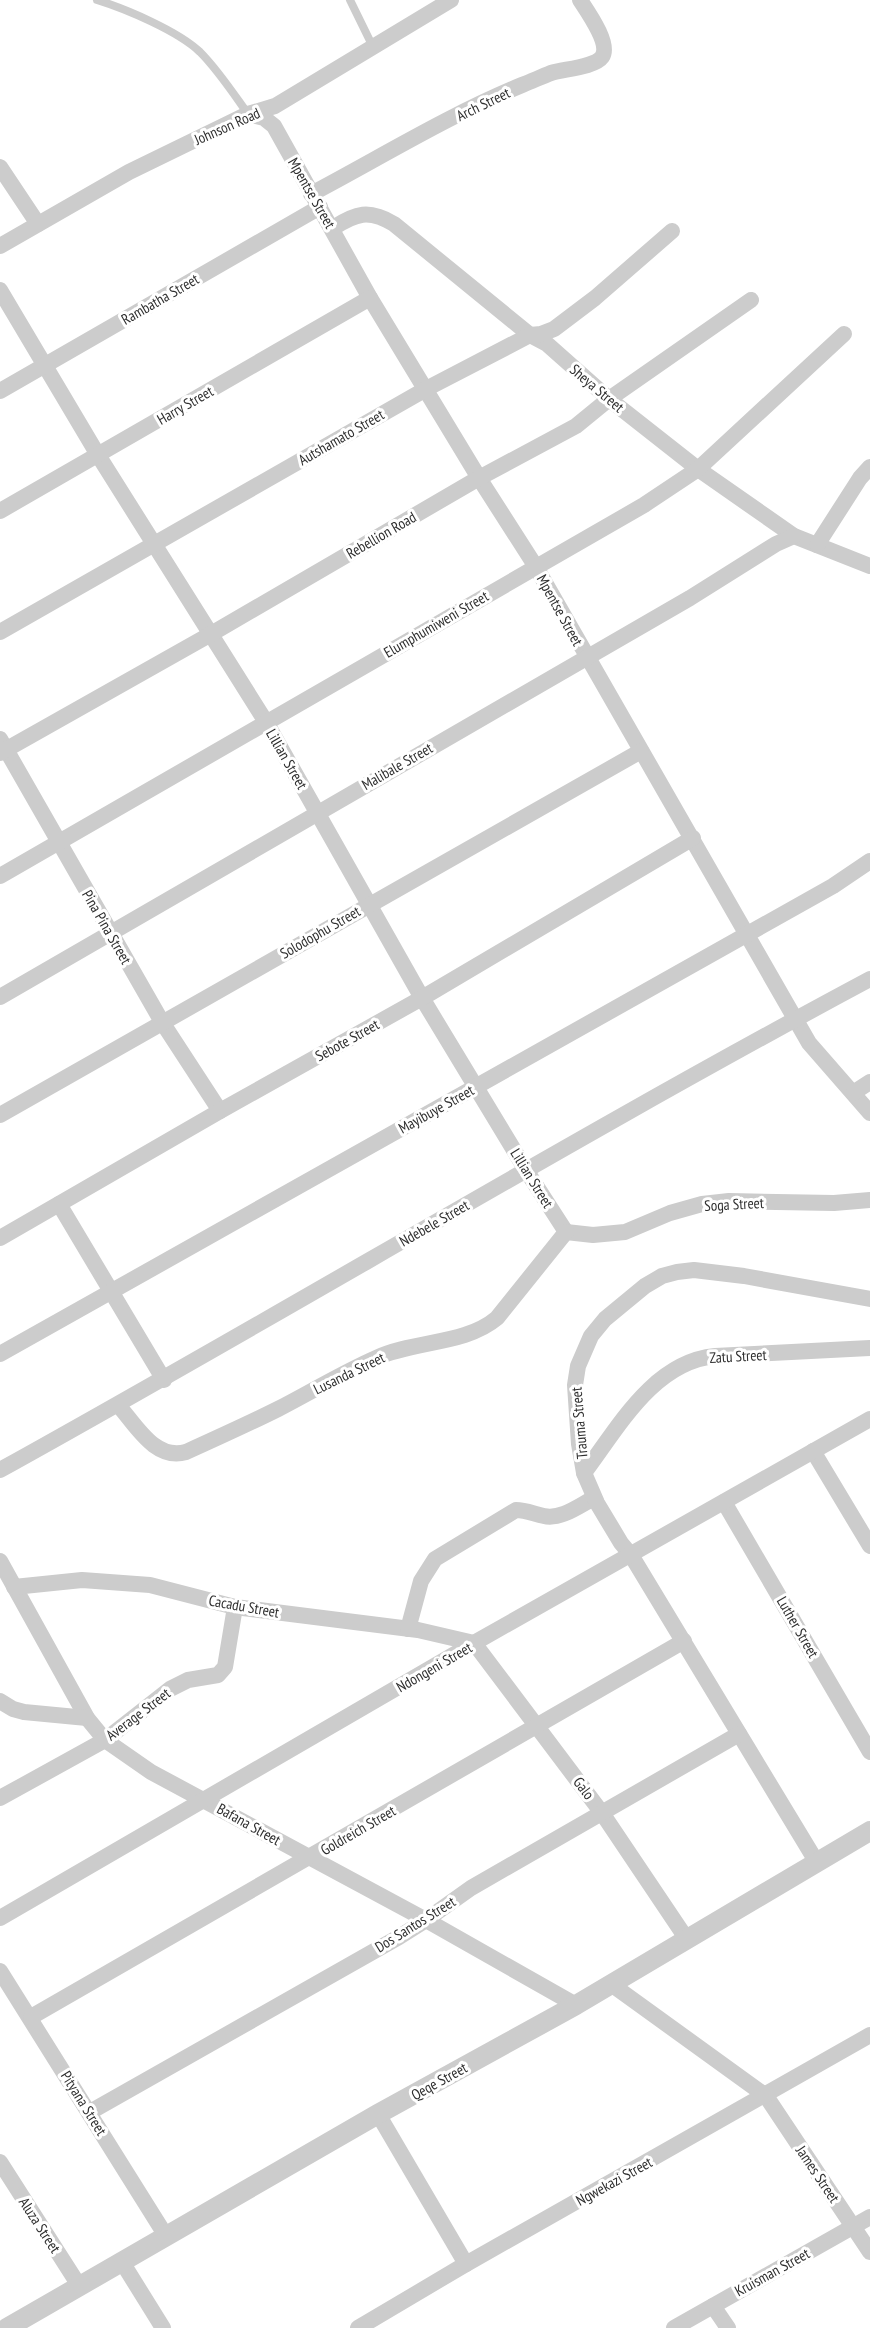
<svg xmlns="http://www.w3.org/2000/svg" width="870" height="2328" viewBox="0 0 870 2328" font-family="'PT Sans Narrow',sans-serif">
	<rect width="100%" height="100%" fill="#fff"/>
	<g fill="none" stroke-linecap="round" stroke-linejoin="round">
		<g stroke="#ccc" stroke-width="8">
			<path d="M97,0c29,9 81,31 103,52 18,18 33,41 48,62"/>
			<path d="M350,0l23,47"/>
		</g>
		<g stroke="#ccc" stroke-width="16">
			<path d="M248,114l16,4 10,8 96,172 109,180 57,89 273,476 61,70"/>
			<path d="M0,167l38,57"/>
			<path d="M311,194c70,-37 138,-79 211,-109 10,-4 19,-8 29,-12 13,-4 44,-6 51,-16 9,-13 -15,-46 -22,-57"/>
			<path d="M333,228c23,-15 36,-19 61,-4l136,111 17,9 62,55 89,70 96,67 76,30"/>
			<path d="M0,246l129,-74 119,-58 27,-8 10,-6 166,-100"/>
			<path d="M0,290l98,165 168,267 156,276 104,172 40,62"/>
			<path d="M0,391l320,-184"/>
			<path d="M0,511l370,-213"/>
			<path d="M817,545l43,-67 10,-11"/>
			<path d="M0,632l426,-243 104,-54 11,-1 13,-5 41,-31 77,-67"/>
			<path d="M0,739l162,283 58,89"/>
			<path d="M0,753l211,-119 268,-156 97,-52 33,-27 142,-99"/>
			<path d="M0,876l644,-371 54,-36 146,-135"/>
			<path d="M0,997l690,-399 86,-54 18,-8"/>
			<path d="M853,1093l17,-11"/>
			<path d="M0,1115l641,-364"/>
			<path d="M59,1204l105,176"/>
			<path d="M566,1232l27,3 32,-3 45,-19 32,-9 27,-3 105,2 36,-3"/>
			<path d="M0,1238l220,-127 202,-113 271,-160"/>
			<path d="M0,1354l833,-468 37,-25"/>
			<path d="M118,1405c18,20 37,56 68,47 31,-14 62,-28 92,-43 33,-17 64,-36 98,-51 39,-18 89,-13 121,-40l69,-86"/>
			<path d="M813,1451l57,95"/>
			<path d="M0,1470c291,-161 576,-334 870,-491"/>
			<path d="M584,1473c34,-45 69,-111 131,-117l155,-8"/>
			<path d="M724,1502l146,250"/>
			<path d="M0,1561l87,157 18,22 46,32 275,148 150,85"/>
			<path d="M14,1587l68,-7 68,5 85,22 183,23 56,13 128,170 84,125"/>
			<path d="M408,1629l13,-48 14,-22 81,-49c10,0 18,4 28,6 17,4 36,-11 50,-18"/>
			<path d="M0,1701l13,8 11,3 63,6"/>
			<path d="M0,1798l105,-58 65,-51 18,-9 30,-5 7,-8 10,-60"/>
			<path d="M816,1861l-185,-306 -10,-12 -24,-40 -13,-30 -5,-29 -4,-59 3,-19 13,-30 14,-17 40,-33 17,-10 15,-4 17,-2 50,6 126,23"/>
			<path d="M0,1918l474,-275 396,-224"/>
			<path d="M0,1971l166,265"/>
			<path d="M611,1984l155,112 104,156"/>
			<path d="M31,2017l653,-376"/>
			<path d="M90,2112l309,-175 27,-17 45,-32 268,-154"/>
			<path d="M378,2114l88,150"/>
			<path d="M0,2162l80,125"/>
			<path d="M122,2262l41,66"/>
			<path d="M713,2306l15,22"/>
			<path d="M358,2328l108,-64 404,-229"/>
			<path d="M674,2328l196,-111"/>
		</g>
		<path stroke="#ccc" stroke-width="20" d="M7,2328l371,-214 198,-109 294,-174"/>
	</g>
	<g text-anchor="middle" dominant-baseline="central" stroke-width="6" stroke-linejoin="round" paint-order="stroke">
		<g font-size="15" fill="#2f2f2f" stroke="#fff">
			<text transform="translate(483 104) rotate(-26)">Arch Street</text>
			<text transform="translate(227 126) rotate(-24)">Johnson Road</text>
			<text transform="translate(312 193) rotate(60)">Mpentse Street</text>
			<text transform="translate(160 299) rotate(-30)">Rambatha Street</text>
			<text transform="translate(597 388) rotate(40)">Sheya Street</text>
			<text transform="translate(185 405) rotate(-30)">Harry Street</text>
			<text transform="translate(341 437) rotate(-30)">Autshamato Street</text>
			<text transform="translate(381 535) rotate(-30)">Rebellion Road</text>
			<text transform="translate(560 610) rotate(61)">Mpentse Street</text>
			<text transform="translate(436 624) rotate(-30)">Elumphumiweni Street</text>
			<text transform="translate(287 759) rotate(60)">Lillian Street</text>
			<text transform="translate(397 766) rotate(-30)">Malibale Street</text>
			<text transform="translate(107 927) rotate(60)">Pina Pina Street</text>
			<text transform="translate(320 932) rotate(-30)">Solodophu Street</text>
			<text transform="translate(347 1040) rotate(-29)">Sebote Street</text>
			<text transform="translate(436 1109) rotate(-29)">Mayibuye Street</text>
			<text transform="translate(532 1178) rotate(58)">Lillian Street</text>
			<text transform="translate(734 1204) rotate(-3)">Soga Street</text>
			<text transform="translate(434 1223) rotate(-30)">Ndebele Street</text>
			<text transform="translate(738 1356) rotate(-3)">Zatu Street</text>
			<text transform="translate(349 1373) rotate(-26)">Lusanda Street</text>
			<text transform="translate(579 1423) rotate(-95)">Trauma Street</text>
			<text transform="translate(244 1606) rotate(10)">Cacadu Street</text>
			<text transform="translate(798 1627) rotate(60)">Luther Street</text>
			<text transform="translate(434 1667) rotate(-30)">Ndongeni Street</text>
			<text transform="translate(138 1714) rotate(-37)">Average Street</text>
			<text transform="translate(584 1788) rotate(53)">Galo</text>
			<text transform="translate(249 1824) rotate(29)">Bafana Street</text>
			<text transform="translate(358 1830) rotate(-30)">Goldreich Street</text>
			<text transform="translate(415 1924) rotate(-32)">Dos Santos Street</text>
			<text transform="translate(439 2081) rotate(-29)">Qeqe Street</text>
			<text transform="translate(84 2103) rotate(58)">Pityana Street</text>
			<text transform="translate(818 2174) rotate(56)">James Street</text>
			<text transform="translate(614 2181) rotate(-29)">Ngwekazi Street</text>
			<text transform="translate(40 2225) rotate(57)">Aluza Street</text>
			<text transform="translate(772 2272) rotate(-29)">Kruisman Street</text>
		</g>
	</g>
</svg>
